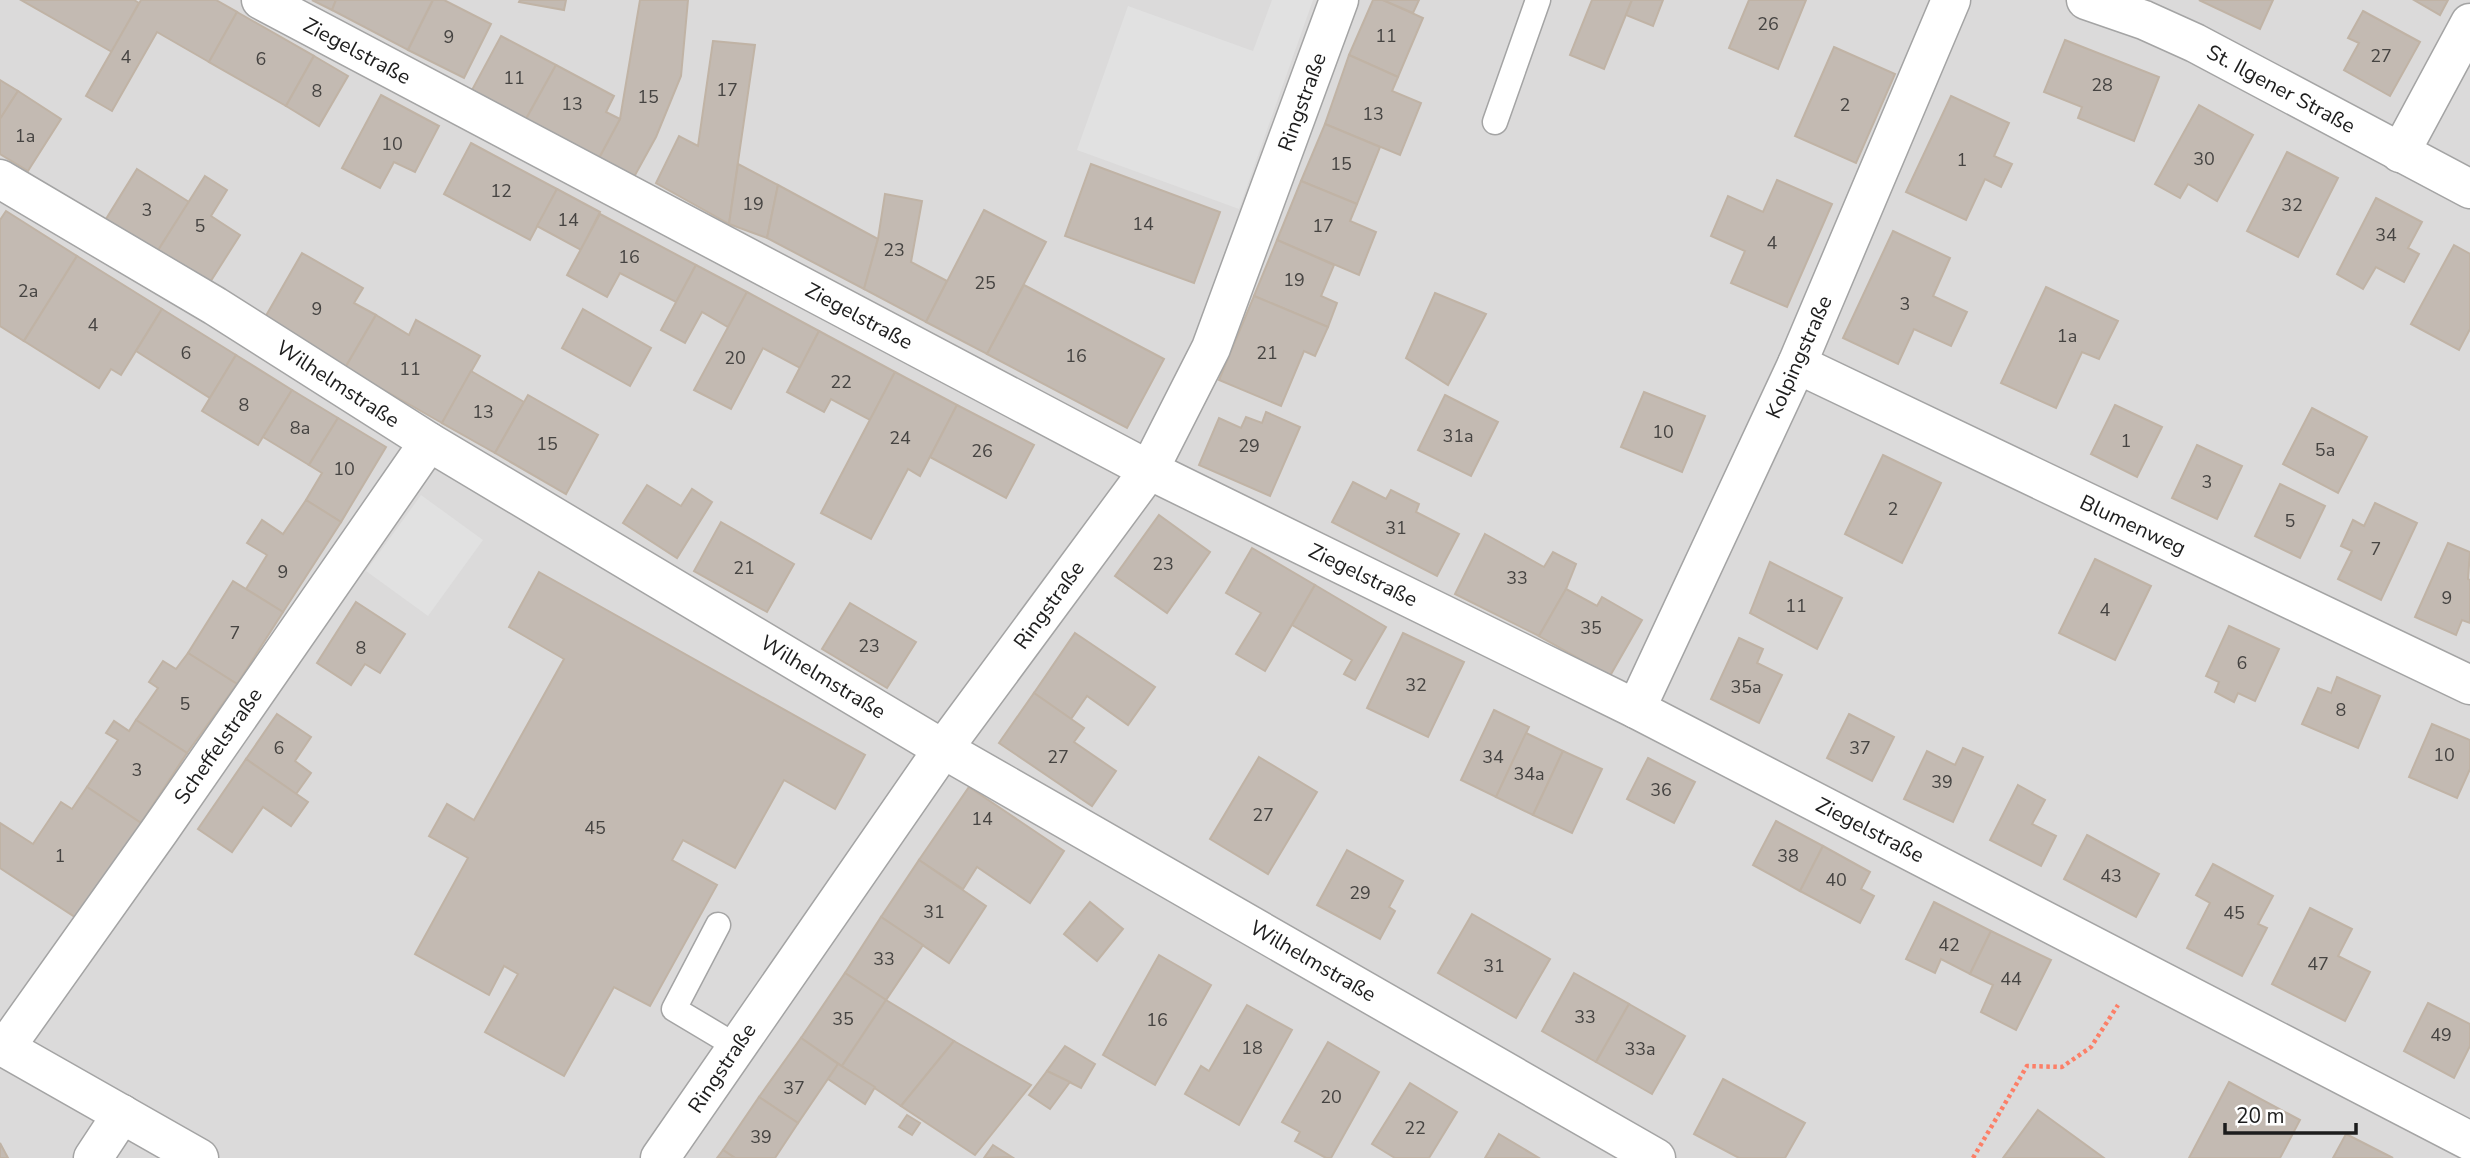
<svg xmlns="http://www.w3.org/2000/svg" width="2470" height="1158" viewBox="0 0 2470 1158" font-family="'Nunito Sans',sans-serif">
	<rect width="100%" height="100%" fill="#efebe3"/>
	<rect fill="#dbdada" x="0" y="0" width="2470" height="1158"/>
	<g fill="#e1e1e1">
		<path d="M1272,0h41l-74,209 -162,-59 51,-144 125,45z"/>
		<path d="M421,495l62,45 -55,76 -62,-45z"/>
	</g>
	<g fill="#c3bab2" stroke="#c0b3a5" stroke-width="2">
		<path d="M21,0h113l5,3 -27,49z"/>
		<path d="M141,0h75l21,12 -28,50 -52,-30 -45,79 -26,-15z"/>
		<path d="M312,0h24l-4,10z"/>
		<path d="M336,0h97l-25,50 -76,-40z"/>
		<path d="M433,0h11l47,24 -27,54 -56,-28z"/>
		<path d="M520,0h46l-2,10 -45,-8z"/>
		<path d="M640,0h48l-7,76 -25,61 -22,40 -35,-19 21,-39z"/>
		<path d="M1373,0h10l40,18 -25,59 -49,-22z"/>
		<path d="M1383,0h36l-6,13z"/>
		<path d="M1592,0h40l-28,69 -34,-14z"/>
		<path d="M1632,0h31l-10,26 -27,-11z"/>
		<path d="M1749,0h57l-28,69 -49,-21z"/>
		<path d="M2199,0h74l-13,29z"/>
		<path d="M2414,0h34l-8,15z"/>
		<path d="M2363,11l57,31 -30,54 -46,-26 15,-27 -11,-5z"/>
		<path d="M237,12l77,44 -28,50 -77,-44z"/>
		<path d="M501,36l55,29 -30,54 -54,-29z"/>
		<path d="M2065,40l94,37 -25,64 -56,-23 4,-11 -38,-15z"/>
		<path d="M713,41l42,4 -26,179 -73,-41 23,-47 19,10z"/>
		<path d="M1834,47l61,27 -39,89 -61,-27z"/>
		<path d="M1349,55l49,22 -6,14 29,12 -21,52 -75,-31z"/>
		<path d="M314,56l34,20 -29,50 -33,-20z"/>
		<path d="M556,65l58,31 -8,16 14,7 -21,39 -73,-39z"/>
		<path d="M0,80l18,11 -18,28z"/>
		<path d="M18,91l43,28 -33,52 -28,-17v-35z"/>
		<path d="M381,95l58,31 -24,46 -21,-10 -14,26 -38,-20z"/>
		<path d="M1951,96l58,27 -15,33 18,8 -11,23 -16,-8 -19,41 -60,-28z"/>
		<path d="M2199,105l54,30 -36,66 -29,-17 -8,14 -25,-14z"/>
		<path d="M1325,124l55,23 -23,57 -56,-23z"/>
		<path d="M471,143l86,46 -27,51 -86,-46z"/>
		<path d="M2287,152l51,26 -40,79 -51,-26z"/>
		<path d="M738,164l40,21 -11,53 -38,-14z"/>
		<path d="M1091,164l129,48 -26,71 -129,-47z"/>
		<path d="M137,169l52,33 -32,50 -51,-33z"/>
		<path d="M205,176l22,14 -16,26 29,19 -31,49 -52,-32z"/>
		<path d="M1777,180l55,24 -45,103 -56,-24 14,-32 -34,-15 17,-40 35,16z"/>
		<path d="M1301,181l56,23 -7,17 26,11 -17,43 -82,-35z"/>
		<path d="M778,185l100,54 -14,50 -97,-51z"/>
		<path d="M557,189l43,23 -19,38 -44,-24z"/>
		<path d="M885,194l37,7 -11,61 36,19 -21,41 -62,-33 14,-50z"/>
		<path d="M2376,198l46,24 -14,26 11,6 -15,28 -28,-15 -13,22 -26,-15z"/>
		<path d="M984,210l62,32 -59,112 -61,-32z"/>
		<path d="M6,211l71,45 -53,85 -24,-15v-106z"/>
		<path d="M600,214l96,51 -20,37 -56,-29 -13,24 -40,-22z"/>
		<path d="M1893,231l57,27 -17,38 34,16 -16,34 -37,-17 -16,35 -55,-26z"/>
		<path d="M1277,240l57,25 -13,31 16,7 -9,24 -74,-31z"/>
		<path d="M2454,245l16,9v75l-11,21 -48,-26z"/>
		<path d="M302,253l61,35 -9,15 22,12 -31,53 -82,-47z"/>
		<path d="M77,256l85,53 -41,66 -10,-6 -12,19 -75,-47z"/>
		<path d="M696,265l51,27 -19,35 -26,-15 -17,31 -24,-13z"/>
		<path d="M1024,285l140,74 -37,69 -140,-74z"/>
		<path d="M2046,287l72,34 -19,38 -17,-7 -26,56 -55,-25z"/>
		<path d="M747,292l72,39 -19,37 -37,-20 -32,61 -37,-19z"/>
		<path d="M1435,293l51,21 -38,71 -42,-27z"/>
		<path d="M1254,296l74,31 -13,29 -11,-5 -23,55 -62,-26z"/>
		<path d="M162,309l74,46 -26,43 -74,-47z"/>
		<path d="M583,309l68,39 -21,38 -68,-38z"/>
		<path d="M376,315l33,20 7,-15 64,36 -38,67 -97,-55z"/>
		<path d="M819,331l76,41 -25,48 -39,-21 -7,13 -37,-20z"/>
		<path d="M236,355l56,35 -34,55 -56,-34z"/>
		<path d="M471,371l53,31 -29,51 -53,-30z"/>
		<path d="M895,372l62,33 -37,71 -12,-7 -37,70 -50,-26z"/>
		<path d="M292,390l46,28 -29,47 -46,-28z"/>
		<path d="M1644,392l61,24 -23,56 -61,-25z"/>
		<path d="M528,395l70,40 -32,59 -71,-41z"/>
		<path d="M1445,395l53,27 -27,54 -53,-26z"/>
		<path d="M957,405l77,40 -28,53 -76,-41z"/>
		<path d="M2115,405l47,22 -25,50 -46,-23z"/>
		<path d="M2312,408l55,29 -29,56 -55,-29z"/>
		<path d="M1266,412l34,15 -30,69 -71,-31 20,-47 22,10 5,-11 16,6z"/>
		<path d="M338,418l48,29 -45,75 -35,-22 16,-27 -13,-8z"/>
		<path d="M2197,445l45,21 -25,53 -45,-21z"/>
		<path d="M1883,455l58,28 -39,80 -57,-29z"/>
		<path d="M1353,482l33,17 5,-9 28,14 -3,8 43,22 -22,42 -105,-54z"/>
		<path d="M2280,484l45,22 -25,52 -45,-22z"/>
		<path d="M647,485l34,21 11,-17 20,13 -35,56 -54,-35z"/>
		<path d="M306,500l35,22 -58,90 -37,-23 21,-34 -20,-12 15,-23 21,14z"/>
		<path d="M2375,503l42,20 -36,77 -43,-21 14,-28 -11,-5 12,-26 11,6z"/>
		<path d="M1159,515l51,37 -43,61 -52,-37z"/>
		<path d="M721,522l73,42 -27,48 -73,-41z"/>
		<path d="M1485,534l59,33 9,-15 23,12 -10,25 -27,47 -84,-42z"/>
		<path d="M2448,543l22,9 -2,27 2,1v43l-8,-3 -6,15 -41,-18z"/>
		<path d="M1252,548l63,37 -50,86 -29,-17 25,-41 -35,-20z"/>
		<path d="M2095,559l56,27 -36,74 -56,-27z"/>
		<path d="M1770,562l72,36 -25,51 -67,-36z"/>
		<path d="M539,572l326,183 -30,54 -51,-29 -49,88 -52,-28 -11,20 45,25 -67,121 -36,-19 -50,89 -79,-44 33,-58 -14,-8 -15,29 -74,-41 53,-96 -39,-22 18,-32 27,16 90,-161 -55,-32z"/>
		<path d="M233,581l50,31 -46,72 -49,-31z"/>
		<path d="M1315,585l71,42 -31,53 -11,-6 8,-14 -60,-35z"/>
		<path d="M1566,589l31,17 5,-9 40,23 -32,56 -71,-40z"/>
		<path d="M356,602l49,32 -25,39 -15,-9 -14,21 -34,-22z"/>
		<path d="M850,603l66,39 -29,46 -65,-39z"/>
		<path d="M2229,626l50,23 -24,52 -17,-8 -4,9 -19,-10 4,-10 -13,-6z"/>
		<path d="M1075,633l80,54 -27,38 -41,-29 -16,23 -37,-26z"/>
		<path d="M1403,633l61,29 -36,75 -61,-29z"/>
		<path d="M1739,638l24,11 -6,14 25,12 -23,48 -48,-24z"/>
		<path d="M188,653l49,31 -50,69 -51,-33 22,-32 -9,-6 14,-21 13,8z"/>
		<path d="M2337,677l43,19 -22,52 -56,-24 16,-36 13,5z"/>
		<path d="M1034,693l50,35 -10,14 42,29 -24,35 -93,-63z"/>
		<path d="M1494,710l35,17 -33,70 -35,-17z"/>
		<path d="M277,714l34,23 -16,24 16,12 -15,21 -50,-35z"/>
		<path d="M1849,714l45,23 -22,44 -45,-23z"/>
		<path d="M136,720l51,33 -46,70 -54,-36 31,-47 -12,-7 8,-12 15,10z"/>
		<path d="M2432,724l38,16v29l-13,29 -48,-21z"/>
		<path d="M1526,733l37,18 -30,64 -37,-18z"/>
		<path d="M1963,748l20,9 -30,65 -49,-23 23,-48 28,14z"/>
		<path d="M1563,751l39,18 -30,64 -39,-18z"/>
		<path d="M1259,757l58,35 -49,82 -58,-35z"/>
		<path d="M1648,758l47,24 -21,41 -47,-24z"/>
		<path d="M246,759l62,43 -17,24 -28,-19 -31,45 -34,-23z"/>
		<path d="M2018,785l27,15 -13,24 24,12 -15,30 -51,-26z"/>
		<path d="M87,787l54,36 -63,96 -78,-51v-45l33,21 28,-42 11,7z"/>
		<path d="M969,787l95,64 -34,52 -53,-36 -14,22 -44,-29z"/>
		<path d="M1776,821l47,25 -23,45 -47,-26z"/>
		<path d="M2087,835l72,39 -23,43 -72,-38z"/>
		<path d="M1823,846l47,26 -9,17 13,7 -14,27 -60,-32z"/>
		<path d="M1347,850l56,31 -14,26 6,4 -15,28 -63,-34z"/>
		<path d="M919,860l67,46 -37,57 -68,-46z"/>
		<path d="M2213,864l60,32 -15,28 9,4 -25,48 -55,-28 23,-45 -14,-8z"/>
		<path d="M1090,902l33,27 -26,32 -33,-27z"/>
		<path d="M1934,902l57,29 -21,43 -29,-15 -6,14 -29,-14z"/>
		<path d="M2310,908l42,21 -14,27 32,16 -25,49 -73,-37z"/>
		<path d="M1472,914l78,45 -34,59 -78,-45z"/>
		<path d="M881,917l42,28 -37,55 -41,-27z"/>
		<path d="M1991,931l60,29 -35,70 -35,-18 12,-27 -23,-11z"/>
		<path d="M1159,955l52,30 -56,100 -52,-30z"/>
		<path d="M845,973l41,27 -44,66 -41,-28z"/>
		<path d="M1574,973l55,31 -33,58 -54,-31z"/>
		<path d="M886,1000l68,41 -53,65 -59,-40z"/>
		<path d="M2428,1003l42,21v22l-16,32 -50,-27z"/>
		<path d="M1629,1004l56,32 -33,58 -56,-32z"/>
		<path d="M1247,1005l45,25 -53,95 -54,-31 16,-28 8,5z"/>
		<path d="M801,1038l37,26 -40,59 -39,-26z"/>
		<path d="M954,1041l77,44 -56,70 -74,-49z"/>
		<path d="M1328,1042l51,30 -48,86h-5l-31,-17 5,-9 -18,-10z"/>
		<path d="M1065,1046l30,18 -14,24 -34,-17z"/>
		<path d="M838,1064l37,23 -10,17 -37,-25z"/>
		<path d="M1047,1071l23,11 -20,27 -21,-14z"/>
		<path d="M1723,1079l82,44 -20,35h-46l-45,-24z"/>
		<path d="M2229,1082l71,38 -20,38h-91z"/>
		<path d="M1410,1083l47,29 -28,46h-34l-23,-14z"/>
		<path d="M759,1097l39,26 -23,35h-40l-12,-8z"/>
		<path d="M2038,1110l66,48h-101z"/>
		<path d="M907,1115l13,8 -8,12 -13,-8z"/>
		<path d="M1499,1134l40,24h-54z"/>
		<path d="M2346,1134l47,24h-60z"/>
		<path d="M0,1143l8,15h-8z"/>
		<path d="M993,1145l19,12 -28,1z"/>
		<path d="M723,1150l12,8h-18z"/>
	</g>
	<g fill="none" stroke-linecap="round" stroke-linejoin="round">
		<g stroke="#a4a4a4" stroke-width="27">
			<g id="service">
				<path d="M1495,122l43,-122"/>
				<path d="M718,925l-44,84 62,37"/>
			</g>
		</g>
		<g stroke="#a4a4a4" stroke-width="41">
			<g id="minor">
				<path d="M261,0l888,470 487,239 834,432"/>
				<path d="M2086,0l58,20 51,23 275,146"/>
				<path d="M2400,153l70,-130"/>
				<path d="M0,179l215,127 214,136 514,307 713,409"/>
				<path d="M1797,364l673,321"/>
				<path d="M1636,709l161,-345 154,-364"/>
				<path d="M5,1048l155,-218 269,-388"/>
				<path d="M93,1158l29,-44"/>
				<path d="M660,1158l283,-409 206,-279 62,-122 128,-348"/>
			</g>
		</g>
		<g stroke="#a4a4a4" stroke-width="41">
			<path id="tertiary" d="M0,1045l199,113"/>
		</g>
		<path stroke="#fc7f67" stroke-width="4.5" stroke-dasharray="3.5 3.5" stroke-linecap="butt" d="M1973,1158l54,-92 35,1 29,-20 27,-42"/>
		<use href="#service" stroke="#fff" stroke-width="24"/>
		<use href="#minor" stroke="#fff" stroke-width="38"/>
		<use href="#tertiary" stroke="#fff" stroke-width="38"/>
	</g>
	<g text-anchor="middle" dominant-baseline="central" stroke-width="5" stroke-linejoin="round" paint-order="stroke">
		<g font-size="18" fill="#464442">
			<text x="1768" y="24">26</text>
			<text x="1386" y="36">11</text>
			<text x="449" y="37">9</text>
			<text x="2381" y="56">27</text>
			<text x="126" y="57">4</text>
			<text x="261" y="59">6</text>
			<text x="514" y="78">11</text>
			<text x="2102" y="85">28</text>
			<text x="727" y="90">17</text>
			<text x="317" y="91">8</text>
			<text x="648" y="97">15</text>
			<text x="572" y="104">13</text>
			<text x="1845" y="105">2</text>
			<text x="1373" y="114">13</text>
			<text x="25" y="136">1a</text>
			<text x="392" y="144">10</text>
			<text x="2204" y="159">30</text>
			<text x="1962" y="160">1</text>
			<text x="1341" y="164">15</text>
			<text x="501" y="191">12</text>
			<text x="753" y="204">19</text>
			<text x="2292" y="205">32</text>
			<text x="147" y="210">3</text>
			<text x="568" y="220">14</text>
			<text x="1143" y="224">14</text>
			<text x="200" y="226">5</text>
			<text x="1323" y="226">17</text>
			<text x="2386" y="235">34</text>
			<text x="1772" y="243">4</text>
			<text x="894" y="250">23</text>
			<text x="629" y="257">16</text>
			<text x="1294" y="280">19</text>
			<text x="985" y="283">25</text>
			<text x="28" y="291">2a</text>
			<text x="1905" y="304">3</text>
			<text x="317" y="309">9</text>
			<text x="93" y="325">4</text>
			<text x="2067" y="336">1a</text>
			<text x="186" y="353">6</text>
			<text x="1267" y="353">21</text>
			<text x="1076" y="356">16</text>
			<text x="735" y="358">20</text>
			<text x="410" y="369">11</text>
			<text x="841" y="382">22</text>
			<text x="244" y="405">8</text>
			<text x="483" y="412">13</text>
			<text x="300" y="428">8a</text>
			<text x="1663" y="432">10</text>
			<text x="1458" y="436">31a</text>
			<text x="900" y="438">24</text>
			<text x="2126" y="441">1</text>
			<text x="547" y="444">15</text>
			<text x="1249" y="446">29</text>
			<text x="2325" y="450">5a</text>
			<text x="982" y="451">26</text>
			<text x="344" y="469">10</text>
			<text x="2207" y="482">3</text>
			<text x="1893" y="509">2</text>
			<text x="2290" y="521">5</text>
			<text x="1396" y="528">31</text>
			<text x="2376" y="549">7</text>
			<text x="1163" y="564">23</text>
			<text x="744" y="568">21</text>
			<text x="283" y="572">9</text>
			<text x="1517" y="578">33</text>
			<text x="2447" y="598">9</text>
			<text x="1796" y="606">11</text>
			<text x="2105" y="610">4</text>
			<text x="1591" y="628">35</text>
			<text x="235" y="633">7</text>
			<text x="869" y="646">23</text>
			<text x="361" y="648">8</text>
			<text x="2242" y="663">6</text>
			<text x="1416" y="685">32</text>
			<text x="1746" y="687">35a</text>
			<text x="185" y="704">5</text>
			<text x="2341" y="710">8</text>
			<text x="279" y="748">6</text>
			<text x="1860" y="748">37</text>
			<text x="2444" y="755">10</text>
			<text x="1058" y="757">27</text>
			<text x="1493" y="757">34</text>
			<text x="137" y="770">3</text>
			<text x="1529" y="774">34a</text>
			<text x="1942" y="782">39</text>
			<text x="1661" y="790">36</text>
			<text x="1263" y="815">27</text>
			<text x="982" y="819">14</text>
			<text x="595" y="828">45</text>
			<text x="60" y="856">1</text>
			<text x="1788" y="856">38</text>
			<text x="2111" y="876">43</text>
			<text x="1836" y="880">40</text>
			<text x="1360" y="893">29</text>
			<text x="934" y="912">31</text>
			<text x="2234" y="913">45</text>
			<text x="1949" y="945">42</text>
			<text x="884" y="959">33</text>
			<text x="2318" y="964">47</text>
			<text x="1494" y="966">31</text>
			<text x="2011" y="979">44</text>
			<text x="1585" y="1017">33</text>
			<text x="843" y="1019">35</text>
			<text x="1157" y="1020">16</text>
			<text x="2441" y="1035">49</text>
			<text x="1252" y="1048">18</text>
			<text x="1640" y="1049">33a</text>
			<text x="794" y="1088">37</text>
			<text x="1331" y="1097">20</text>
			<text x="1415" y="1128">22</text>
			<text x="761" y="1137">39</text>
		</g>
		<g font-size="21" fill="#1d1d1d" stroke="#fff">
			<text transform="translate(357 51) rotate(28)">Ziegelstraße</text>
			<text transform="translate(2281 89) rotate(28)">St. Ilgener Straße</text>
			<text transform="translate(1302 102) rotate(-70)">Ringstraße</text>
			<text transform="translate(859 316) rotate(28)">Ziegelstraße</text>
			<text transform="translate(1799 357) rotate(-66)">Kolpingstraße</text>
			<text transform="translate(338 384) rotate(33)">Wilhelmstraße</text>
			<text transform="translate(2133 525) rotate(25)">Blumenweg</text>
			<text transform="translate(1363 575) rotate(26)">Ziegelstraße</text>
			<text transform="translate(1049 605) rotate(-54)">Ringstraße</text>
			<text transform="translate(823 677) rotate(31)">Wilhelmstraße</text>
			<text transform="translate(218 746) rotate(-55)">Scheffelstraße</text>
			<text transform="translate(1870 830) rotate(27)">Ziegelstraße</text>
			<text transform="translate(1313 961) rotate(30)">Wilhelmstraße</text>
			<text transform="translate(722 1068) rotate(-56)">Ringstraße</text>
		</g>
	</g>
	<path d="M2225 1123v10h131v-10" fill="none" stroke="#1d1d1d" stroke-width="3.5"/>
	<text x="2236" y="1123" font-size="21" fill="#1d1d1d" stroke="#ffffff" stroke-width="5" paint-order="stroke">20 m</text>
</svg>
